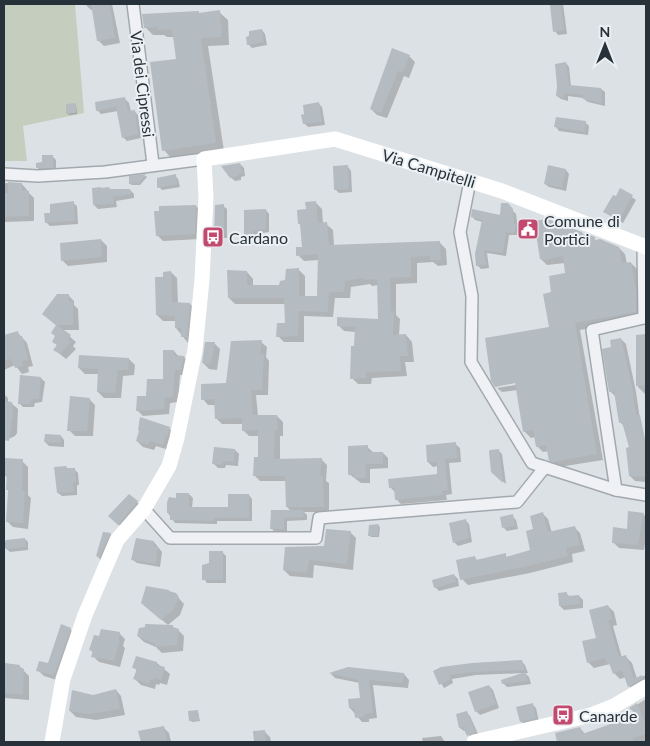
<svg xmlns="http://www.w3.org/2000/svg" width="650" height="746" viewBox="0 0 650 746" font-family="Lato,sans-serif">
	<rect width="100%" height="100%" fill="#dce1e5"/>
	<path fill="#c5cebe" d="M4,4h71l9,109 -61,13 4,35h-23z"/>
	<g fill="#0003">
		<path d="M85,4h27l8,39 -16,3 -6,-6 -4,-31 -3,1z"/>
		<path d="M552,4h11l4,30 -9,1 -3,-4z"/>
		<path d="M219,12l9,8 1,25 -21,1 16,105 -52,8 -8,-9 13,-90 -3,-23h-7l-3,-2h-11l-8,-8 55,-13z"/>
		<path d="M262,30l3,4 2,11 -15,3 -4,-4z"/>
		<path d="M393,49l16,7 6,6 -6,16 -5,-2 -17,42 -10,-3 -6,-6z"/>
		<path d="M566,63l3,4 2,19 30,3 4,3v14l-17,-4 -5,-4 -15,-2v5l-7,-2 -4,-3z"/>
		<path d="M125,99l4,4 2,9 3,-1 4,4 3,23 -14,3 -4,-4 -5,-26 -17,3 -4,-4z"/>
		<path d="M318,103l4,4 3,18 -17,2 -4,-4z"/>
		<path d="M76,104l1,10 -8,1 -1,-2z"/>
		<path d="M585,122l4,4 -1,9 -29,-4 -3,-4z"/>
		<path d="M52,156l4,4v11l-15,1 -3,-4z"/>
		<path d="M240,164l4,4 1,8 -4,1v3l-6,1 -7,-6z"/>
		<path d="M348,167l3,4 1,21 -13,1 -4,-4z"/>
		<path d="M566,170l3,4 -3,17 -17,-4 -4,-3z"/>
		<path d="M146,176l1,1 -7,8h-8l-2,-1v-6z"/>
		<path d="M175,176l3,3 2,8 -18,3 -3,-3z"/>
		<path d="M4,183l18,1 5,6 1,2 6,6v23l-30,1z"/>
		<path d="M620,189l16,11 -13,23 -19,-11 12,-14z"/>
		<path d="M111,190h19l4,4v4l-18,3 1,6 -19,2 -4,-4z"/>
		<path d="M315,202l7,7 1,15h3l7,6 1,16 106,-3 6,6 1,16 -9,1 -5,-4 -16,1v20l-21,1v31l4,4 -1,17 7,-1 6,7 2,20h-9l2,14 -35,2 -1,6h-13l-6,-6 4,-46 -12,-1 -6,-6 41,-4 -1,-36 -6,1 -2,-2 -19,3 -1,11h-15l-2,19 -29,-1v26h-20l-6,-6 8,-12 -1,-20h-50l-6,-6 18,-26 6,7v7h27l19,-16 6,6v21l13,1 1,-38 -15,1 -6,-6 6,-7 -2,-22 -3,-3 8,-13z"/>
		<path d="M73,203l4,3 1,18 -28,2 -4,-4 6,-8z"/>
		<path d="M506,204l10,10 2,15 -1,6h-8l-3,21 -19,-3 2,15 -8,1 -4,-4 5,-43 -7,-2 -3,-4h29z"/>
		<path d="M196,206l6,6 -2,27 -37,2 -6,-6z"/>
		<path d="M223,206l4,3v29h-8l-4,-4z"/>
		<path d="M266,210l3,4v18l-13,2v9l-7,-1 -3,-4z"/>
		<path d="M555,223l6,6 20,4 16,8 22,7 6,6 2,10 4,-1 6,6 5,28v21l-62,12 23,130 -44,7 -9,-7 -1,-9 -6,1 -6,-6 -2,-9 -4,1 -6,-6 -8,-42 -15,2 -5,-4 24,-4v-3l-24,4v2l-1,-1 55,-58 2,-35 14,-19 -2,-11 -18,2 -6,-6z"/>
		<path d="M101,240l6,6v16l-39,4 -6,-6z"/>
		<path d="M171,272l6,6 1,26h12l6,6 -8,33 -12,-15v-7h-13l-6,-6z"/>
		<path d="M68,295l6,6v4l4,4 1,21h-17l14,12 -3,4 3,3 -10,10 -11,-9 3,-4 -5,-5 4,-5v-10l-14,-12z"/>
		<path d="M18,333l9,10 6,23 -5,1 1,5 -7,2 -7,-9 -11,5v-33l2,-2z"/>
		<path d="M646,335v59h-1l-7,-7v-51z"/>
		<path d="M621,339l5,5 10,48 10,69v21l-11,-1 -5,-5v-28l-5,-21 -5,-5 -5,-26 -5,-5 2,-43z"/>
		<path d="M261,342l6,5 -1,10 3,4 -1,34h-12l2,21h19l6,6v14h-3v24l41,-1 6,6 -1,16 3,2v29h-25l3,3v5l-20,1v11h-12l-4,-4 20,-17 -4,-4v-26h-27l-6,-6 5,-17v-22h-10l-6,-6v-6h-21l-6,-6 -1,-13h-7l-5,-6 24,-15z"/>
		<path d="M214,343l6,6 -3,21 -8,-1 -6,-6z"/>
		<path d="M174,351l5,6h5l5,5 -3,13h-6l-2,27 -8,1 -1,11 -26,2 -6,-6 27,-30z"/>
		<path d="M129,359l6,6 -1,10 -11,1 -2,22h-17l-6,-6 1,-18h-14l-6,-6z"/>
		<path d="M41,378l4,4 -3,20 -7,1 -1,4h-11l-3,-3z"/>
		<path d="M4,394l4,4v5h3l7,6 -1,24 -2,3 -11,5z"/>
		<path d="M89,399l6,6 -2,31h-18l-6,-6z"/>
		<path d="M169,428l6,6 -6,16 -13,-4 -2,4 -11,-3 -6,-6z"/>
		<path d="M61,436l3,4v7l-15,-1 -4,-4z"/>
		<path d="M455,444l5,4 1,14 -12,1 3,31 -6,1 1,5 -46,4 -5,-5 -1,-7 -5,-5 49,-11 -1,-10 -5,1 -5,-5z"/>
		<path d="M367,447l6,5 10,1 5,5v10l-18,1v14h-9l-12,-9z"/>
		<path d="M235,450l4,4 -1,12 -12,-1 -1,3h-7l-4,-4z"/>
		<path d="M498,450l4,4 4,30 -9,-8z"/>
		<path d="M4,459l18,2 6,6v28l3,3 -3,31 -15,-2 -6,-6 3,-29 -3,-3 1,-10 -4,-5z"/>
		<path d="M66,467l2,2h6l4,4 1,12h-2v10l-15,1 -4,-3z"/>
		<path d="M189,494l4,4 -1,10h37l20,-13 3,4v22h-35v3l-42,-1 -7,-10 10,-14z"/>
		<path d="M137,502l6,6 -19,22 -14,-14z"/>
		<path d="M542,513l6,6 4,14 22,-6 6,6 5,18 -13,3 1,8 -43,11 -62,12 -6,-6 13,-21 3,3 27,-6 3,3 23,-7 3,-22z"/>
		<path d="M643,514l3,3v20l-2,13 -25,-2 -6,-6z"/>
		<path d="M512,516l4,4 2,9 -11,2 -3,-3z"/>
		<path d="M466,521l3,3 3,18 -14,4 -4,-4z"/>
		<path d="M379,526l1,1 -1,10h-8l-2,-2z"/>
		<path d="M350,532l6,6 -3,32 -39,-5 -1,13 -23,-2 -6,-6z"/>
		<path d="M110,534l4,3 -13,23 -4,-4z"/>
		<path d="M25,539l3,3v8l-18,2 -6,-5v-6z"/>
		<path d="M154,542l8,10 -2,15 -23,-4 -4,-3z"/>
		<path d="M222,552l4,4v27h-19l-3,-4 6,-15z"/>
		<path d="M454,575l4,4 1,7 -20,5 -4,-4z"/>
		<path d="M171,593l4,1 9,10 -4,11 -12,10 -19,-16z"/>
		<path d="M566,593l4,4 9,-1 4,4v8l-19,2 -4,-4z"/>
		<path d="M608,606l6,6 3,13 -4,1 9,32 3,-2 7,7 5,16 9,-4v12l-11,5 -6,-6 -3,-9 -6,2 -6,-6 -4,-9 -16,4 -6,-6z"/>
		<path d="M70,629l6,6 -16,46 -16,-5 -6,-6 11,-6z"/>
		<path d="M178,630l6,6 -1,15 -21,2 -6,-6 -12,-5 -6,-6z"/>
		<path d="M119,633l6,6 -2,7 2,2 -5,19 -21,-5 -6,-6v-3l-2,-3 9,-12z"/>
		<path d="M521,661l4,4 3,8h-3l4,4 2,7 -24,3 -4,-4 21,-10 -48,2 -24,4 1,4 -9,5 -10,-16z"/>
		<path d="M157,663l13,11 -3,11 -7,-2 -1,2 -3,-1 -1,5 -14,-4 -6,-6 2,-8 -3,-4z"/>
		<path d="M19,666l10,10v24l-25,-2v-23h2z"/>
		<path d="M348,668l56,6 5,6 -1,8 -35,-3 4,33 -8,1v3h-7l-12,-14 12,-9 -2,-16 -25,-5 -4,-4z"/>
		<path d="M489,686l4,4 6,18 -19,7 -4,-4z"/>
		<path d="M116,690l5,6 4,19 -29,5 -20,-3 -6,-6 23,-15z"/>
		<path d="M646,699v43h-88l-2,-8 24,-6 5,6 53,-20 -6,-6z"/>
		<path d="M533,705l3,3 3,14 -15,3 -3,-4z"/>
		<path d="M198,712l2,9 -8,1 -2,-2z"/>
		<path d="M466,712l4,4 9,20 -7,3 -6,-8h-2l-4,-3z"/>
		<path d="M163,727l6,6 2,9h-29l-2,-10z"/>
		<path d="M264,731l6,6 1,5h-20l4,-1z"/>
		<path d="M441,736l4,6h-22l-1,-4z"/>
	</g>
	<g fill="#b4bbc1">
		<path d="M91,4h19l5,34 -18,3z"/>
		<path d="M561,4l3,26 -11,2 -3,-27z"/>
		<path d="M220,10l2,27 -21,1 15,105 -54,8 -12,-89 26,-3 -4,-30 -15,1v-3l-13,1 -2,-14 57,-3v2z"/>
		<path d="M262,29l2,13 -17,3 -1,-8 3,-1v-5z"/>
		<path d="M392,48l18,7 -7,17 -5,-1 -17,42 -11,-4z"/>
		<path d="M566,62l3,23 32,3 1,15 -19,-4v-4l-18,-2 -1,5 -8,-2 1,-10 -2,-22z"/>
		<path d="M125,97l3,14 7,-1 3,24 -16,4 -6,-31 -20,4 -1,-9z"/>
		<path d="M319,102l3,20 -19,2 -2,-9 3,-1 -1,-9z"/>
		<path d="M76,103v10l-10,1v-10z"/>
		<path d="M556,117l30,4 -1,11 -31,-5z"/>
		<path d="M42,155h11v13h-17v-5l6,-1z"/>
		<path d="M240,163l2,10 -4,1v2l-8,2 -9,-12z"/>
		<path d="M348,165l1,24 -15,1 -1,-24z"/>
		<path d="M548,165l18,4 -4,19 -18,-4z"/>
		<path d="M146,174l-7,9 -10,1v-8z"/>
		<path d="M176,174l1,10 -20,4v-10z"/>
		<path d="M8,182l14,1v7l7,1v25l-25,1 1,-24h3z"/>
		<path d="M101,187v1l8,-1 1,2h20l1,5 -18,3 1,7 -21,1 -1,-17z"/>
		<path d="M620,188l13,7 -14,25 -16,-8 10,-17 3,1z"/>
		<path d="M74,201l1,20 -30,2 -1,-10h6v-9z"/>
		<path d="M316,201l2,22 9,-1 2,23 111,-4 1,19h-11v-4l-19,1v20l-21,1 1,33h3l-1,24 13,-1 2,22h-8l1,15 -35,1v6l-16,1 1,-33h3l1,-19 -18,-1v-9l41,2 -1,-40 -13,1v-2l-19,3 -1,11h-15l-1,20 -29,-1 -1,25 -22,1 1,-14h8l-1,-25h-56l-1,-28 20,1v14h32l1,-4 5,-1 1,-11 13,-1v28h18l1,-42 -22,2v-9h6l-2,-23h-2l-1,-14 9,-1 -1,-7z"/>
		<path d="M501,203h7l5,6 1,15h2l-2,9 -8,-1 -3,21 -19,-3 2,15 -10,1 -1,-12 7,-34 -11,-3 1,-8 28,6z"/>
		<path d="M224,204v31h-10l1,-30z"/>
		<path d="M196,205l-1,29 -39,2 -2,-25h5v-5z"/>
		<path d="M266,209v20l-13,2v8h-9v-29z"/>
		<path d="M548,219l7,3 1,6 12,-1 14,5 1,3 4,-1 8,3v3l5,-1 19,8 3,16 9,-1 5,28v22l-61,11 22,131 -45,8 -3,-1 -3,-16 -10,2 -3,-17 -10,2 -8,-49 -20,4 -4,-6 -6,-43 64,-11 -6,-33 8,-2 -2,-16 16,-3 -2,-17 -19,4 -4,-1 -6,-38z"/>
		<path d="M101,239l1,18 -41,4 -1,-18z"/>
		<path d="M171,271l1,31 18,1 -3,34h-6v-9h-6v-12l-19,-1 -1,-38h8v-5z"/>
		<path d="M57,294h12v7l4,1v23h-16l14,10 -3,4 3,3 -11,12 -7,-4 4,-5 -5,-3 3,-6 -4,-3 5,-8 -14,-11z"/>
		<path d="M18,331l1,5h3l6,24 -6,1 1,5 -8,2 -4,-9 -7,2v-26z"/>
		<path d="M646,334v51l-10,1v-51z"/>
		<path d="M621,338l11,48 4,29h4l6,29v33l-17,-1 -3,-28 3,-1 -7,-25 -3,1 -5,-32 -5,1 -7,-43 9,-2 -1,-7z"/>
		<path d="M262,340l-2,14h4l-2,36h-11l2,25h24l1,15h-3l-1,29 48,-1 -2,18h3l1,31h-38l-1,-31h-32l1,-19h4v-27l-16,1v-13l-27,1 -1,-20 -13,1v-16l25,-1 5,-42z"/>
		<path d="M205,342h10l-4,22 -9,-1z"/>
		<path d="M163,350h11v5l10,1 -3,14h-6l-2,27 -8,1 -1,11 -28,2 1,-15h9l1,-17h16z"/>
		<path d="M79,355l50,3 -1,12h-10l-3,23 -18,-1 1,-23 -20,-1z"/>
		<path d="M20,375l21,2 -2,22h-7l-2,5h-12z"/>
		<path d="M70,396l20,2 -3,33h-20z"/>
		<path d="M4,401l8,1 1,13 -4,26 -5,-1z"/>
		<path d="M140,417l30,10 -2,9 -2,-1 -3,10 -13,-4 -2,4 -12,-4 3,-10 -1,-1z"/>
		<path d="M45,434l16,1v8l-17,-1z"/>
		<path d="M456,442l1,16 -12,1 3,31 -6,1 1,4 -48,5 -1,-13 -5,1 -1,-9 49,-5v-12h-10l-1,-17z"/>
		<path d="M368,445v7h15v12h-18l1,14h-12v-4l-6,1v-29z"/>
		<path d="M214,447l21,2 -1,13 -12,-1v4l-10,-1z"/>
		<path d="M499,449l4,34 -12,-11 -2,-21 1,-1z"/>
		<path d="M4,458l19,1 -1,32h3l-2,32 -17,-1 2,-32h-2l1,-16h-3z"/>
		<path d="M66,466l1,2h8l1,14h-3l1,10 -17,1 -3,-26z"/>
		<path d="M176,493h13v14h39v-13h21v24h-35v3l-44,-1v-7h-3v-11l2,-5 7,1z"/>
		<path d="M129,494l9,7 -20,24 -10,-9z"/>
		<path d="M271,510h32l1,7 -20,1v11h-14z"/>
		<path d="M628,511l16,2 -6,32 -26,-2 1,-16 14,2z"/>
		<path d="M543,512l5,20 27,-6 5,19 -14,3 2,8 -44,11 -64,13 -4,-20 19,-4 1,4 30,-7v4l24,-7 -4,-19 7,-2 -3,-13z"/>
		<path d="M513,514l2,12 -13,2 -2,-11z"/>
		<path d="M466,519l3,19 -16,5 -4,-20z"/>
		<path d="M379,524l-2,12h-9l1,-11z"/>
		<path d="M326,529l25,2 -4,33 -38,-4 -2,13 -24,-3 2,-23 39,-1z"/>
		<path d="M103,532l8,1 -12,24 -3,-1z"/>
		<path d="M25,538l1,9 -20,2v-9z"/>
		<path d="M136,538l18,3v5l4,1 -2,17 -25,-4z"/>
		<path d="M209,551h14v29h-21v-15l7,-2z"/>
		<path d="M454,574l2,8 -22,6 -2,-8z"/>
		<path d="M146,586l23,4v1l7,2 3,4 -5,12 -13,11 -20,-17z"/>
		<path d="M567,592v4l12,-1 1,9 -21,2 -1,-13z"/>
		<path d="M608,605l4,14 -4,1 11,37 7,-2 8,24 8,-4 1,3 -15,9 -6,-17 -9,4 -4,-11h-2l-2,-5 -18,5 -5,-22 14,-3 -7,-28z"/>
		<path d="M61,624l10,4 -17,47 -18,-4 3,-10 9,2z"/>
		<path d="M145,624l28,1v2l6,2 -2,16 -23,2 1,-3 -18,-8 2,-8 6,-1z"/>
		<path d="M101,629l19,3 -2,9h2l-6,20 -23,-4 2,-6 -4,-1 5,-15 5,1z"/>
		<path d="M136,656l21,6v3l8,2 -4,13 -7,-2 -1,2 -3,-1 -1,5 -16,-5 4,-10 -5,-1z"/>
		<path d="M522,660l3,10 -53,2 -23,3 2,4 -12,6 -6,-14 8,-4 31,-4z"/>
		<path d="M5,663l15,2v2l4,2 -1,26 -19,-2z"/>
		<path d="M348,667l56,6 -1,10 -34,-3 4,33 -9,1v3l-9,1 -1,-10h-5l-1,-9 12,-1 -2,-18 -29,-7z"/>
		<path d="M525,672l3,9 -26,3 -1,-4z"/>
		<path d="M489,685l7,19 -21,8 -7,-20z"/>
		<path d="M116,689l4,20 -31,5 -20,-3 3,-21 21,5z"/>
		<path d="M533,703l3,15 -16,4 -4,-15z"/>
		<path d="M637,703l9,21v10l-13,4 1,4h-77l-2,-9 25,-6 2,7 32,-11 -1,-4 23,-5 -7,-6z"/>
		<path d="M198,710l1,10 -10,1 -1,-10z"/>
		<path d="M467,711l9,21 -9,4 -4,-9 -4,1 -3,-14z"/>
		<path d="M164,726l3,16h-26l-3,-11z"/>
		<path d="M265,730l1,12h-12l-1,-11z"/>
	</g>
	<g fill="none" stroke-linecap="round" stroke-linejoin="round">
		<g stroke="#a2a9ae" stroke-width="14">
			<g id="street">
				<path d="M133,4l20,160"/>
				<path d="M4,174l34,2 67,-4 99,-13"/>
				<path d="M470,181l-10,51 12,64 -1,66 61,101 84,27 30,5"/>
				<path d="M616,490l-24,-160 52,-12 -1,-72"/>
				<path d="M144,509l26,29h146l3,-20 198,-16 28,-35"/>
			</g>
		</g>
		<use href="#street" stroke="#eff1f4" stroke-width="11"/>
		<g stroke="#fff" stroke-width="15">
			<path d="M52,742l11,-63 22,-64 32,-75 27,-31 25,-43 8,-28 18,-88 7,-70 4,-83 -2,-38 131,-20 167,52 144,56"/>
			<path d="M474,742l117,-27 23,-9 32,-19"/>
		</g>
	</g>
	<defs>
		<g id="civic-square" transform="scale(1.125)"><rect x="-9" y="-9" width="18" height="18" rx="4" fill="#c24a6e" stroke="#ebf0f3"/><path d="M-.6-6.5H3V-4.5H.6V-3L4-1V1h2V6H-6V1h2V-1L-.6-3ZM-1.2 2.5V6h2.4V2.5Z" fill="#fff"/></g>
		<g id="bus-square" transform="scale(1.125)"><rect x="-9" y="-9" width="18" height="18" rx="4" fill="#c24a6e" stroke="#ebf0f3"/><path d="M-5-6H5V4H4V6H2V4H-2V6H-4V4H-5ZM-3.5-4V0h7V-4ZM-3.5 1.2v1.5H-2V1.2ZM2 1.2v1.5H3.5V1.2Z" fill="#fff"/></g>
	</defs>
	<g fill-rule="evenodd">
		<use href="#civic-square" x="528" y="229"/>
		<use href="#bus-square" x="213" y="237"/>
		<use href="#bus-square" x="563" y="715"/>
	</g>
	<g text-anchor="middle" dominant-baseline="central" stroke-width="4" stroke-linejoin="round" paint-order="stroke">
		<g font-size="16" fill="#27313a" stroke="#ebf0f3">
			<text transform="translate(143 84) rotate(83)">Via dei Cipressi</text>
			<text transform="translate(429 168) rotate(17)">Via Campitelli</text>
		</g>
		<g font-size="16" fill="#27313a" stroke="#ebf0f3" text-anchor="start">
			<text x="544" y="220">Comune di<tspan x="544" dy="18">Portici</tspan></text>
			<text x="229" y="237">Cardano</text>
			<text x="579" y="715">Canarde</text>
		</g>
	</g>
	<rect width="650" height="746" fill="none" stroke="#27313a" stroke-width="10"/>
	<g transform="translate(605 45)" stroke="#ebf0f3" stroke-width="4" paint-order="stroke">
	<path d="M0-4L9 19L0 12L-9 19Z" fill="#27313a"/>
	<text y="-8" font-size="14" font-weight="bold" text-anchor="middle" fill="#27313a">N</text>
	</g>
</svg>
